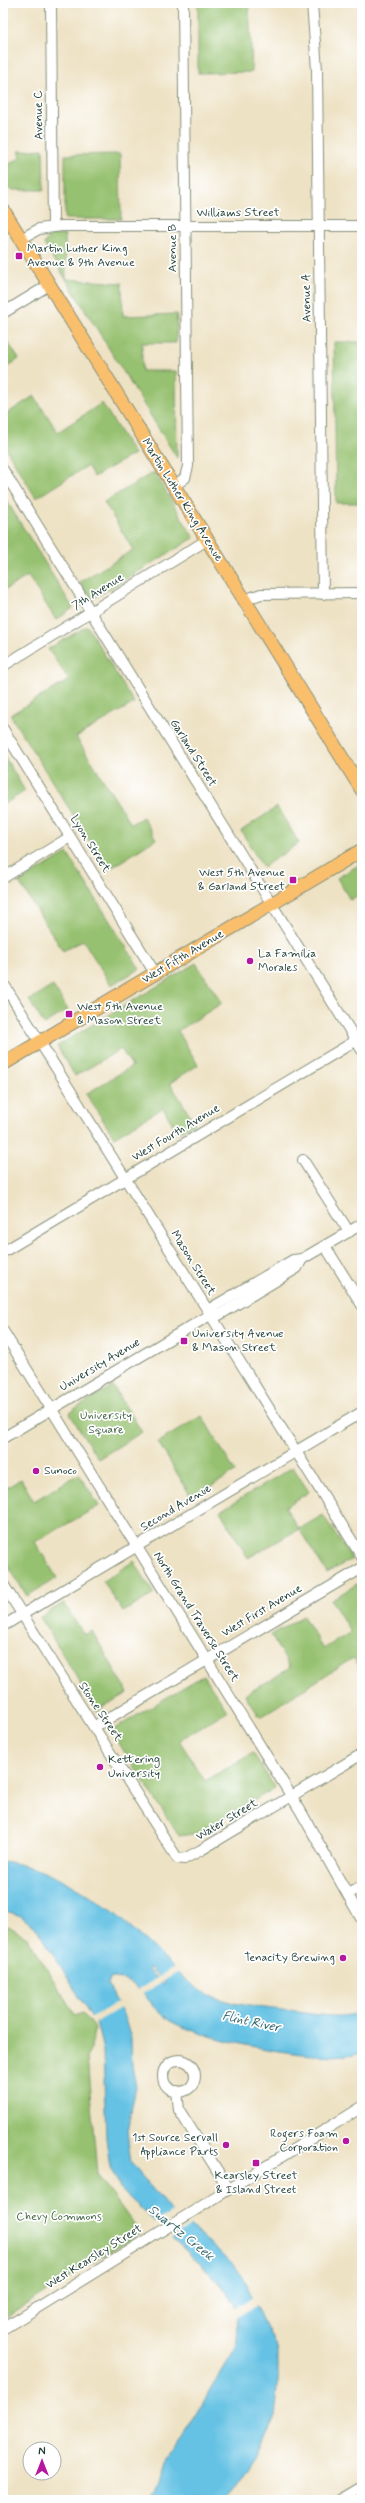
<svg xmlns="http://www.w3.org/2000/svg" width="365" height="2503" viewBox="0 0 365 2503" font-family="Mynerve,sans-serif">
	<rect width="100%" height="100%" fill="#fff"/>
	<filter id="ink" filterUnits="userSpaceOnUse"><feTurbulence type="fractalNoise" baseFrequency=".025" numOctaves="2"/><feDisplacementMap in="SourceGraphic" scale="8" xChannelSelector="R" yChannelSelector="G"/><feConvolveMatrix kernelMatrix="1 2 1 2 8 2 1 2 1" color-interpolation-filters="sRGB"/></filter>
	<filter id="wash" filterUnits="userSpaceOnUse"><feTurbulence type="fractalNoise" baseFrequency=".012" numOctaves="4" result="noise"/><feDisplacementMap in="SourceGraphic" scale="16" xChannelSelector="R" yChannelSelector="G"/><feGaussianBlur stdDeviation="0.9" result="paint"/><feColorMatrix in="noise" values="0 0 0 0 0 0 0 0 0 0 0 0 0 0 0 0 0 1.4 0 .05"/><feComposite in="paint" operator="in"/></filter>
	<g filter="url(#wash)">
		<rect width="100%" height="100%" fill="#eee2c4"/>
		<g fill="#96c16f" stroke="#5a7f52">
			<path d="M198,3h51l3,69 -54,1z"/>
			<path d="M43,149l1,41h-34l-7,-12v-10l18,-11 -2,-6z"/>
			<path d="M120,154l1,65h-56v-64z"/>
			<path d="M50,235h15l1,44 56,4 1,33 54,-2 -1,29h-34v28h34l1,87 -133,-214z"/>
			<path d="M3,335l16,24 -16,11z"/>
			<path d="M334,342h28v161h-26z"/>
			<path d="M34,396l24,36 44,-29 32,51 -40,23 -7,-11 -51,32 -33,-54v-28z"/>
			<path d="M154,472l40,66 -103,62 -11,-18 53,-32 -29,-48z"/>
			<path d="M3,495l70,113 -17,12 -28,-44 -25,15z"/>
			<path d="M87,626l47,77 -58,34 55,87 12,-7 13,22 -48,31 -98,-155 59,-35 -21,-31z"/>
			<path d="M3,754l22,37 -22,14z"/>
			<path d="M277,807l22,36 -36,24 -22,-36z"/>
			<path d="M67,853l73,116 -29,16 -28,-45 -20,11 -44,-69z"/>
			<path d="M362,863v30l-12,7 -13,-22z"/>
			<path d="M196,963l26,40 -44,28 20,34 -28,18 25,40 -17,10 -15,-25 -49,29 -28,-43 46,-28 -11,-17 -46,27 -18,-30z"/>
			<path d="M53,986l15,24 -24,14 -15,-24z"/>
			<path d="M113,1386l29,46 -44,27 -28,-45 1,-3z"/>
			<path d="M202,1416l33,56 -43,26 -34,-56z"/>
			<path d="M293,1467l16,25 -24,15 14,22 24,-14 29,44 -25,14 -28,-44 -51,29 -28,-47z"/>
			<path d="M79,1474l20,32 -64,36 22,36 -30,18 -24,-38v-68l18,-11 13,22z"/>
			<path d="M134,1561l20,33 -31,18 -20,-31z"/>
			<path d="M362,1581v91l-9,-14 -93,59 -15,-22 45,-27 -19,-33 32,-19 20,33 28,-17 -20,-32z"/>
			<path d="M64,1603l20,32 8,-4 36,62 -31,18 -57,-94z"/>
			<path d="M204,1675l23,36 -48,29 26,41 48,-28 22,35 -76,45 -20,3 -68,-105z"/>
			<path d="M3,1923l24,14 48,78 7,-3 13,16 -8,29 10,117 43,59 -137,86z"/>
		</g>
		<path fill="#66c2e4" stroke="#42808c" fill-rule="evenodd" d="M3,1861c58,9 106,44 147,84 17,15 32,35 52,46 26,15 59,16 88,20 24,3 49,9 72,1v40c-37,13 -152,-11 -188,-29 -23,-12 -35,-47 -64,-45l-2,7 16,31 7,23 1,27 4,21 -9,44 4,32 39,47 48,40 23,23 37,78v38l-3,28 -18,36 -32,47h-80l14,-15 7,-21 70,-116 2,-20 -3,-24 -6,-10 -13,-15 -95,-89 -4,-9 -7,-14 -4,-29 -3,-88 -6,-24 -58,-95 -18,-15 -18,-6zM150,1968l15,15 -1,2 -16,-15z"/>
		<g fill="#eee2c4">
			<path d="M175,1967l5,4 -39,24 -5,-4z"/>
			<path d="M119,2001l3,6 -29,17 -3,-5z"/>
			<path d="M174,2211l18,15 -22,13 -16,-16z"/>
			<path d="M254,2296l3,8 -22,15 -2,-9z"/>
		</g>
	</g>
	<g filter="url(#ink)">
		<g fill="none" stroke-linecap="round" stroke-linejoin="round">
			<g stroke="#86907c" stroke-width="12">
				<g id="minor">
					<path d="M51,3l2,224"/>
					<path d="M312,3l5,67 6,524"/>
					<path d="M21,239l18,-10 23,-3h300"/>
					<path d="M3,313l46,-28"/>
					<path d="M3,470l359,580"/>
					<path d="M174,486l11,-8 3,-12 -5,-463"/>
					<path d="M244,600l17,-6 101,-1"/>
					<path d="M3,666l204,-126"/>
					<path d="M3,729l152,244"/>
					<path d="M3,878l67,-41"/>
					<path d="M3,983l359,574"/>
					<path d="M303,1160l46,72"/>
					<path d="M325,1246l37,59"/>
					<path d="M3,1252l359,-215"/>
					<path d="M210,1315l3,-8 80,-47 9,-1 60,-35"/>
					<path d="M3,1331l297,479 62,110"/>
					<path d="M3,1438l207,-123h9l78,-47 5,-9"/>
					<path d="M3,1584l174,274 7,1 17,-9 161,-96"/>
					<path d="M3,1626l359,-214"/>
					<path d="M94,1727l268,-159"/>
					<path d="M348,1894l14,-8"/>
					<circle cx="179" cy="2076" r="16"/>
					<path d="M177,2091l2,19 50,79"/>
					<path d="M3,2329l359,-222"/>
					<path d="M340,2500l22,-13"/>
				</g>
			</g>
			<g stroke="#86907c" stroke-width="15">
				<g id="major">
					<path d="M3,210l359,580"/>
					<path d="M3,1064l359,-214"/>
				</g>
			</g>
			<use href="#minor" stroke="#fff" stroke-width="10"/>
			<use href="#major" stroke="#f9bf6d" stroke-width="13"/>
		</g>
	</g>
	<g fill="#b5179e" stroke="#fff" stroke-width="1.5">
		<rect x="15" y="252" width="8" height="8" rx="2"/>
		<rect x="289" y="876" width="8" height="8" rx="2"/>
		<circle cx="250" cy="961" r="4"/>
		<rect x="65" y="1010" width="8" height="8" rx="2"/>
		<rect x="180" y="1337" width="8" height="8" rx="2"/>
		<circle cx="36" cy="1471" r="4"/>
		<circle cx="100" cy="1767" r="4"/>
		<circle cx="343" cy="1958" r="4"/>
		<circle cx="346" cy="2141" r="4"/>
		<circle cx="226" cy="2145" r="4"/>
		<rect x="252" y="2159" width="8" height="8" rx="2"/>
	</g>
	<g text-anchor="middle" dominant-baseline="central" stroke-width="3.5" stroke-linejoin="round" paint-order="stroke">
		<g font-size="12" fill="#1f3d34" stroke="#fff">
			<text transform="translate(39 115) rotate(-91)">Avenue C</text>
			<text x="238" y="213">Williams Street</text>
			<text transform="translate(173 248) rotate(-90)">Avenue B</text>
			<text transform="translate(307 298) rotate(-91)">Avenue A</text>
			<text transform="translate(182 500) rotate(58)">Martin Luther King Avenue</text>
			<text transform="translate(98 592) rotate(-32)">7th Avenue</text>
			<text transform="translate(193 753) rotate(58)">Garland Street</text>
			<text transform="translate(90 844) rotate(58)">Lyon Street</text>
			<text transform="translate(183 957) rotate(-31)">West Fifth Avenue</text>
			<text transform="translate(176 1133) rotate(-31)">West Fourth Avenue</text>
			<text transform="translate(193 1263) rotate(58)">Mason Street</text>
			<text transform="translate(100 1365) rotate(-31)">University Avenue</text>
			<text transform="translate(176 1508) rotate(-31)">Second Avenue</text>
			<text transform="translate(262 1611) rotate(-31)">West First Avenue</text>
			<text transform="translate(196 1617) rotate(58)">North Grand Traverse Street</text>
			<text transform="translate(100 1712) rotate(56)">Stone Street</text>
			<text transform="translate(227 1820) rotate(-31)">Water Street</text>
			<text transform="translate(94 2257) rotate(-32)">West Kearsley Street</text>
		</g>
		<g font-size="12" fill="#1f3d34" stroke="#fff" text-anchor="start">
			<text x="27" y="249">Martin Luther King<tspan x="27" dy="14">Avenue &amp; 9th Avenue</tspan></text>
			<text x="285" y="873" text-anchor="end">West 5th Avenue<tspan x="285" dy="14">&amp; Garland Street</tspan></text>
			<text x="258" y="954">La Familia<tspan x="258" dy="14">Morales</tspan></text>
			<text x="77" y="1007">West 5th Avenue<tspan x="77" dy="14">&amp; Mason Street</tspan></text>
			<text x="192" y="1334">University Avenue<tspan x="192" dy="14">&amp; Mason Street</tspan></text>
			<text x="44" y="1471">Sunoco</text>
			<text x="108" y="1760">Kettering<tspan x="108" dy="14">University</tspan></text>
			<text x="335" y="1958" text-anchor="end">Tenacity Brewing</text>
			<text x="338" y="2134" text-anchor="end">Rogers Foam<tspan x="338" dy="14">Corporation</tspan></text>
			<text x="218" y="2138" text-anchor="end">1st Source Servall<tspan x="218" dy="14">Appliance Parts</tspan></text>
			<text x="256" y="2176" text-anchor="middle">Kearsley Street<tspan x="256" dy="14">&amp; Island Street</tspan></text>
		</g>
		<g font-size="12" fill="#436546" stroke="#fff">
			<text x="106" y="1416">University<tspan x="106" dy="14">Square</tspan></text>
			<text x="59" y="2217">Chevy Commons</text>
		</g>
		<g font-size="13" font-style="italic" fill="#346569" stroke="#fff">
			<text transform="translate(251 2022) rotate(12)">Flint River</text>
			<text transform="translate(181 2233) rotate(39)">Swartz Creek</text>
		</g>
	</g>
	<rect width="365" height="2503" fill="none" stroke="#fff" stroke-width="16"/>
	<g transform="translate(42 2461)"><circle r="19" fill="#ffffff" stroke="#a5b1ae"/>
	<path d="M0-3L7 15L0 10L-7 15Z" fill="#b5179e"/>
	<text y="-6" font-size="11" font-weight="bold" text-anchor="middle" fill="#1f3d34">N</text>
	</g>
</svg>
